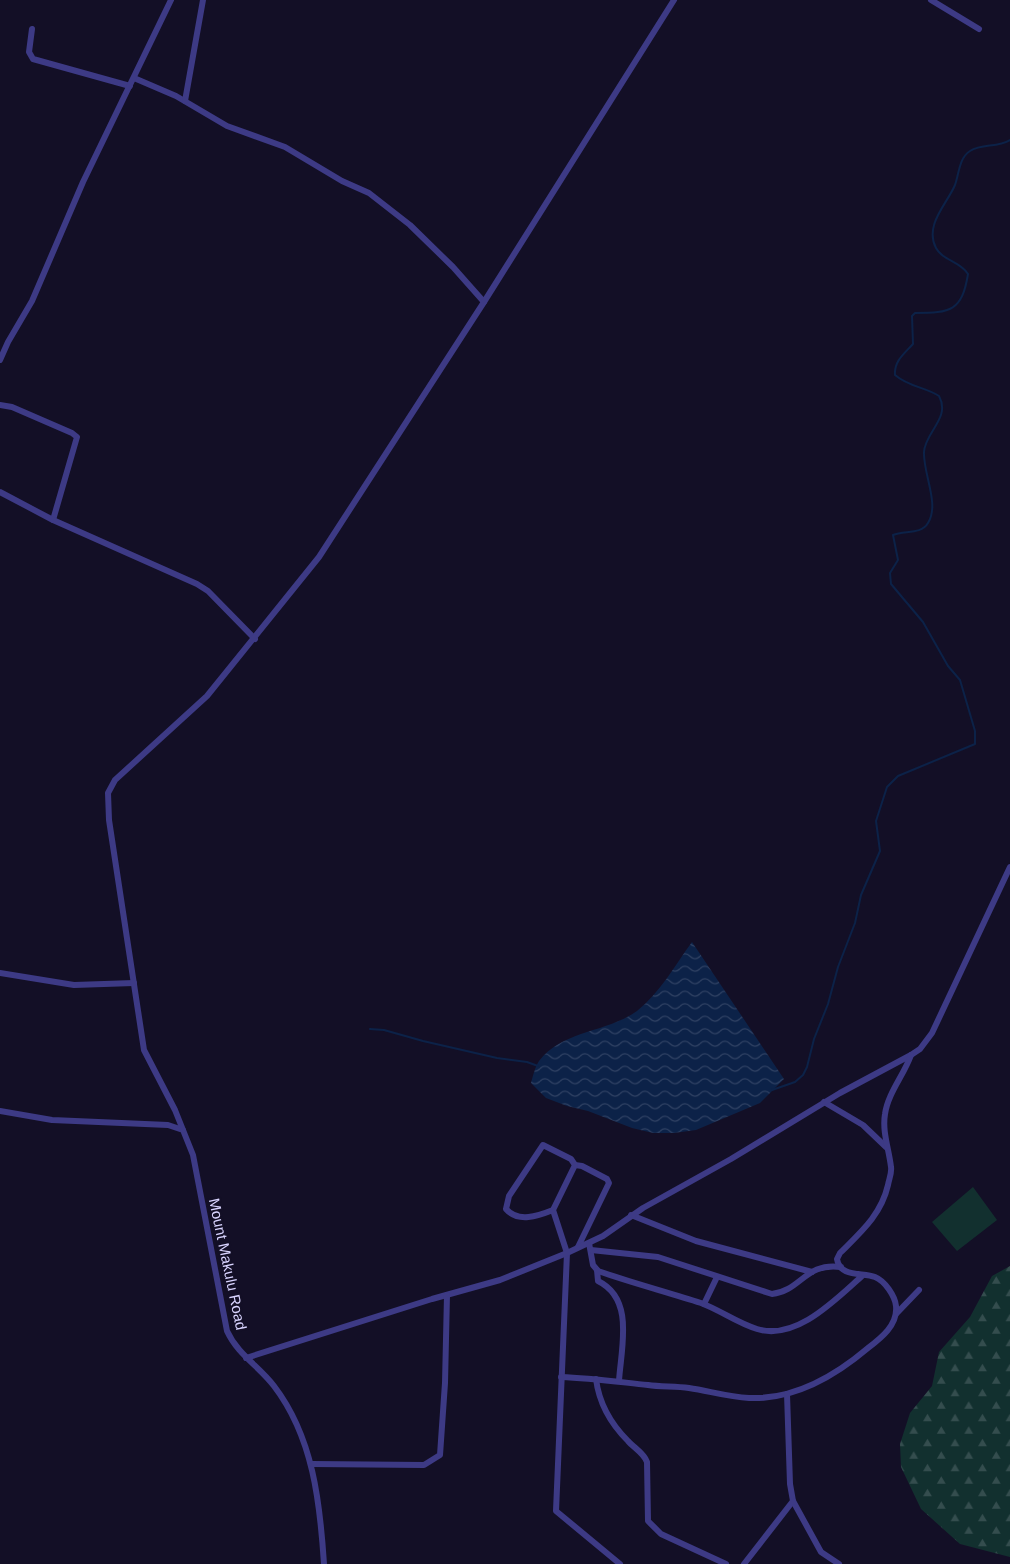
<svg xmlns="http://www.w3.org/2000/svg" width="1010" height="1564" viewBox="0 0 1010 1564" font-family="Helvetica,sans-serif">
	<defs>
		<pattern id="forest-firs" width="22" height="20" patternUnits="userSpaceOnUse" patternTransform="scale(1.25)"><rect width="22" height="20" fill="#12302f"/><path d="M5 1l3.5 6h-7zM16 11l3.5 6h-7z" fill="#344d4e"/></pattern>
		<pattern id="water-waves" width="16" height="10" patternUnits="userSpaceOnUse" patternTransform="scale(1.25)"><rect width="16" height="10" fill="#0c2248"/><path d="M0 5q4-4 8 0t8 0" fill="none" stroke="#2f4163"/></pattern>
	</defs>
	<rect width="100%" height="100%" fill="#130f26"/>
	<path fill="url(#forest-firs)" d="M1010,1266v291l-50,-13 -39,-35 -20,-42 -1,-23 10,-31 22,-27 7,-34 31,-35 22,-41z"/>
	<path fill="#12302f" d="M973,1187l24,33 -40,31 -25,-29z"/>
	<path fill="url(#water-waves)" d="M692,942l92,137 -24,24 -64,27 -22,3h-21l-21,-5 -44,-17 -21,-5 -21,-8 -15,-15c2,-7 4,-16 8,-22 24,-31 67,-28 98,-50 23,-18 38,-46 55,-69z"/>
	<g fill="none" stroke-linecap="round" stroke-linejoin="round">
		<g stroke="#0c2248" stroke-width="2">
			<path d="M370,1029l14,1 39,11 74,17 30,4 11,4"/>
			<path d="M772,1090l23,-8 8,-7 4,-8 7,-28 14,-35 10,-37 17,-44 6,-28 19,-44 -4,-30 11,-34 11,-11 77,-32v-13l-15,-51 -12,-14 -25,-44 -32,-38 -1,-11 8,-13 -5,-25c11,-5 28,0 35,-12 12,-19 -5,-49 -4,-71 1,-20 27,-34 15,-56 -14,-9 -30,-9 -44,-21 -1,-14 9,-21 18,-31l-1,-28 3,-3c36,0 47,-2 53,-39 -8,-13 -25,-13 -32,-26 -12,-23 11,-44 19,-63 4,-11 4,-27 15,-34 12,-8 27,-3 40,-11"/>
		</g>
		<g stroke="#3d3a85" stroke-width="6">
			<path d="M931,0l48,29"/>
			<path d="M32,29l-3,23 4,7 97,27"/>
			<path d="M134,78l42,18 51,30 58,21 57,34 27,12 41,32 43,42 31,35"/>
			<path d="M185,101l18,-101"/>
			<path d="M0,360l8,-18 24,-41 51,-119 88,-182"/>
			<path d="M0,405l12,2 60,26 5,4 -24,83"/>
			<path d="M0,492l53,28 144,64 11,7 47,48"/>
			<path d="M0,973l74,12 60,-2"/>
			<path d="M824,1102l39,23 23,22"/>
			<path d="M0,1111l52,9 116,5 15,5 10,25 34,176c11,24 32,35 47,55 39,51 46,116 50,178"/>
			<path d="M183,1130l-8,-20 -31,-60 -35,-230 -1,-27 7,-13 92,-84 112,-139 165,-255 190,-302"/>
			<path d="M575,1165l7,1 25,13 2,4 -31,64"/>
			<path d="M553,1210c-15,6 -35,13 -47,-1l3,-13 34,-51 28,14 4,6 -22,45 14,43 -11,258 64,53"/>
			<path d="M631,1215l65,26 116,31"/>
			<path d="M589,1243l4,22 5,6c34,12 69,21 103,32 19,7 36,20 56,26 39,12 78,-29 105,-53"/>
			<path d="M591,1250l67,7 114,37c29,-3 33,-32 69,-27"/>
			<path d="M597,1270l1,11c37,18 23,67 21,100"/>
			<path d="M704,1304l13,-27"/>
			<path d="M896,1314l23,-24"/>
			<path d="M246,1358l186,-59 68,-19 67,-27 36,-17 40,-28 88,-49 109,-66 71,-38 9,-6 12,-16 78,-166"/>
			<path d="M561,1377c29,1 58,5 87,8 13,2 27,1 41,3 20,3 39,9 60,10 44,2 86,-22 119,-50 13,-10 30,-23 28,-42 -1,-10 -11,-25 -21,-29 -12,-5 -35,1 -38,-18l3,-6c21,-21 41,-38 48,-68 1,-6 4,-12 3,-18 -2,-18 -9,-35 -6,-53 3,-21 19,-39 26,-59"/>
			<path d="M596,1379c3,24 15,45 32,62 6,7 16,12 19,21l1,59 13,13 65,30"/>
			<path d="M312,1464l112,1 16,-10 5,-72 2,-88"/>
			<path d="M793,1501l28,51 18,12"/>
			<path d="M744,1564l49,-63 -3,-17 -3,-90"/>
		</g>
	</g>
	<g text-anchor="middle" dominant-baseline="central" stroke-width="4.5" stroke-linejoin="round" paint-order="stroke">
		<g font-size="15" fill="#d9d4ff" stroke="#130f26">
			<text transform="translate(228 1264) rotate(78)">Mount Makulu Road</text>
		</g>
	</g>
</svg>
